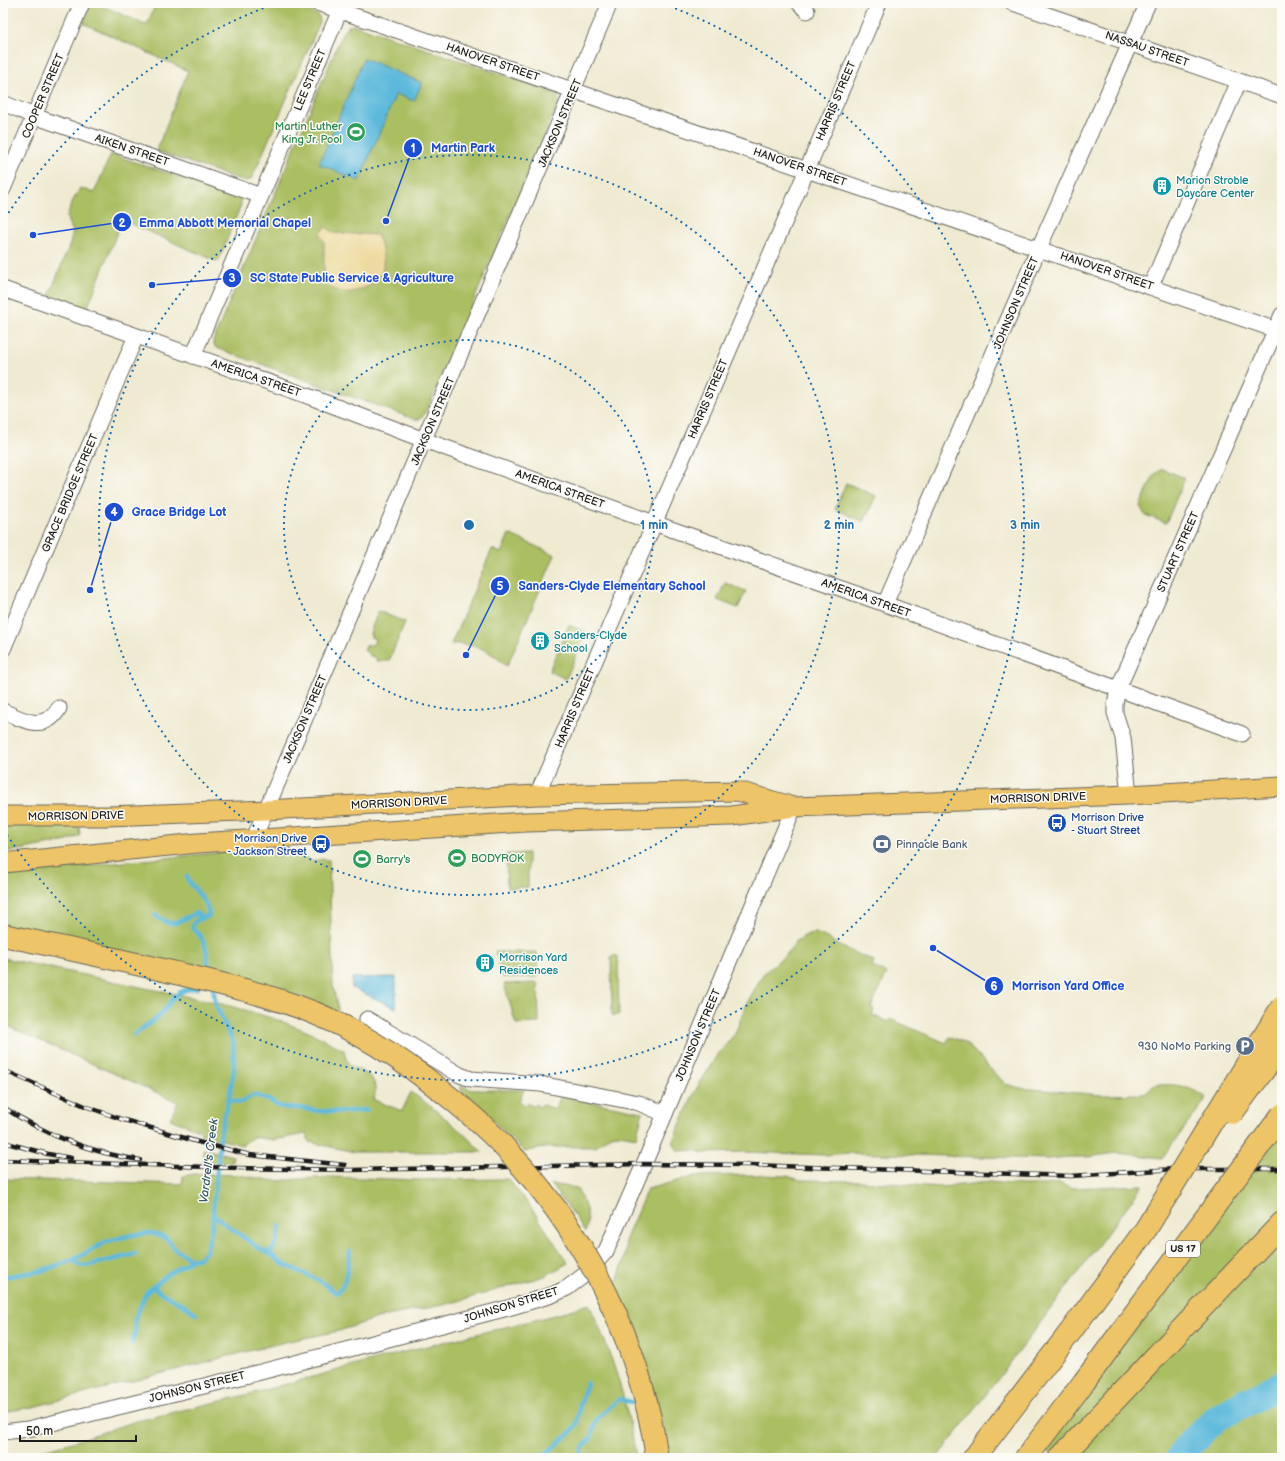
<svg xmlns="http://www.w3.org/2000/svg" width="1285" height="1461" viewBox="0 0 1285 1461" font-family="'Balsamiq Sans',sans-serif">
	<rect width="100%" height="100%" fill="#fdfcf7"/>
	<filter id="ink" filterUnits="userSpaceOnUse"><feTurbulence type="fractalNoise" baseFrequency=".025" numOctaves="2"/><feDisplacementMap in="SourceGraphic" scale="8" xChannelSelector="R" yChannelSelector="G"/><feConvolveMatrix kernelMatrix="1 2 1 2 8 2 1 2 1" color-interpolation-filters="sRGB"/></filter>
	<filter id="wash" filterUnits="userSpaceOnUse"><feTurbulence type="fractalNoise" baseFrequency=".012" numOctaves="4" result="noise"/><feDisplacementMap in="SourceGraphic" scale="16" xChannelSelector="R" yChannelSelector="G"/><feGaussianBlur stdDeviation="0.9" result="paint"/><feColorMatrix in="noise" values="0 0 0 0 0 0 0 0 0 0 0 0 0 0 0 0 0 1.4 0 .05"/><feComposite in="paint" operator="in"/></filter>
	<g filter="url(#wash)">
		<rect width="100%" height="100%" fill="#efead1"/>
		<g fill="#aabe62" stroke="#636d3f">
			<path d="M91,3h4l52,22 9,-22h126l32,10 5,3 1,6 -68,156 -3,2 -5,1 -88,-30 32,-80 -105,-48z"/>
			<path d="M354,25l197,66c6,3 9,6 7,12l-130,305 -6,9 -5,3 -198,-71 -4,-2 -2,-6 130,-309 5,-6z"/>
			<path d="M111,154l127,43 3,4v4l-23,57 -96,-42 -35,89 -38,-13 21,-52 3,-13 -5,-9 -1,-5 4,-13 9,-16 14,5z"/>
			<path d="M1162,469l23,9 -19,45 -21,-8 -5,-9 14,-31z"/>
			<path d="M846,483l30,13 -12,26 -29,-13z"/>
			<path d="M509,534l46,21 -48,111c-4,-2 -6,-5 -10,-8 -13,-11 -29,-15 -46,-14l41,-95 9,4z"/>
			<path d="M725,583l21,8 -8,17 -21,-8z"/>
			<path d="M378,611l27,11 -16,39h-12l-2,-4 -5,-1 -6,-6 2,-4 6,-1 3,-4 -1,-3 -3,-1 -1,-4z"/>
			<path d="M569,625l17,7 -20,47 -17,-8z"/>
			<path d="M79,825l1,11 -13,5 -64,12v-27z"/>
			<path d="M285,846l1,8 21,4 4,3 12,-2 6,1 4,127 6,26 -57,-23 -32,-10 -34,-9 -213,-45v-52z"/>
			<path d="M528,853v34l-21,1 -1,-34z"/>
			<path d="M816,933l9,4 19,11 30,13 -2,6 15,6 -16,35 3,1 -2,6 16,7 2,-3 56,24 4,-6 12,4 10,8 24,26 10,9 14,4 82,7 43,-1 7,-8c21,-4 37,0 55,12l-45,60 -46,-5 -27,4h-20l-21,2 -200,-6 -23,2 -80,-3 -42,1 -9,-3 -16,1 -5,-9 1,-4 20,-45 23,-38 18,-21 12,-31 16,-29 27,-23 5,-9 6,-4 7,-4z"/>
			<path d="M495,952h42l1,25h-36z"/>
			<path d="M611,956h7l1,59h-7z"/>
			<path d="M3,958c47,10 95,20 142,30 68,13 139,27 199,62 3,27 28,15 31,37 0,5 0,8 -1,13l28,11 9,-19c25,18 49,37 71,60h-128l-45,-10 -3,-8 -32,6 -21,-3 -11,8 -42,-11 1,-3 -31,-12 8,-17 -175,-78z"/>
			<path d="M538,983l1,40 -23,1 -12,-40z"/>
			<path d="M461,1086l12,4h51l-5,11 6,4 2,-2 6,3 2,-2 5,3 2,-2 13,4 6,-13 81,16 -1,8 -5,17c-21,-4 -24,-6 -40,10 -24,0 -48,-2 -72,5l-41,-42 -22,-19z"/>
			<path d="M1282,1122v336h-225l-21,-13z"/>
			<path d="M203,1149l30,7 -1,6 -29,-1z"/>
			<path d="M194,1174l44,1 37,6 54,-4 90,3 89,-1 22,27 38,57 -23,13 -97,28 -67,13 -42,14 -54,11 -60,15 -192,50 -30,5v-233l179,5 1,-8z"/>
			<path d="M758,1175l29,1 13,4 61,1 80,6 49,-5 30,3h26l13,-2 14,5 70,-3 -135,181 -71,92h-269c-9,-60 -29,-116 -53,-172 5,-16 13,-29 10,-45l22,-52 49,-13z"/>
			<path d="M550,1184l27,4c7,14 15,29 8,44l-14,-21z"/>
			<path d="M589,1304c23,49 39,100 47,154h-633l40,-8 30,-8 60,-20 121,-29 161,-44 144,-35z"/>
		</g>
		<path fill="#eeda9e" stroke="#857b5d" d="M326,227l8,6 43,2c6,12 10,34 1,45 -4,4 -9,6 -14,8 -15,7 -27,5 -40,-5v-41l-4,-7v-2z"/>
		<g fill="#5db9db" stroke="#3c6a7c">
			<path d="M364,58l58,25 -8,18 -18,-7 -37,87 -40,-17z"/>
			<path d="M396,977v31l-44,-20v-10z"/>
		</g>
		<g fill="none" stroke-linecap="round" stroke-linejoin="round">
			<g stroke="#5db9db" stroke-width="4.5">
				<path d="M187,876l1,4c8,12 20,21 21,36l-12,4 -4,4 -1,4c17,12 14,29 18,47"/>
				<path d="M155,915l13,8h8l20,-10 4,3 -2,4"/>
				<path d="M134,1035c7,-6 15,-11 23,-17 16,-14 14,-29 41,-30"/>
				<path d="M229,1100c4,0 6,1 10,2 5,0 10,-5 15,-7l15,5 9,6 11,2h11l18,3 21,1 28,-2"/>
				<path d="M213,1214l12,10 32,23 16,9 10,8 37,17 16,12c12,-8 12,-29 14,-42"/>
				<path d="M270,1254l7,-13 3,-15"/>
				<path d="M73,1260l6,5 7,1 50,-12"/>
				<path d="M3,1277l38,-6 32,-11 35,-19 24,-6 19,-2 15,5 9,11 15,10h8l8,-7 6,-23 2,-30 7,-69 9,-37 4,-24 -1,-27 -17,-37 -3,-17"/>
				<path d="M153,1287c13,11 30,15 43,27"/>
				<path d="M132,1343l3,-10v-14l11,-26 22,-19 25,-15"/>
				<path d="M541,1458l30,-26 6,-8 3,-19 7,-22"/>
				<path d="M580,1458c3,-15 2,-8 10,-19 4,-5 3,-12 6,-18 3,-5 18,-17 23,-22l16,4"/>
			</g>
			<path stroke="#5db9db" stroke-width="28" d="M1180,1458l4,-8 32,-32 66,-34"/>
		</g>
	</g>
	<g filter="url(#ink)">
		<g fill="none" stroke-linecap="round" stroke-linejoin="round">
			<g stroke="#66645b" stroke-width="17">
				<g id="minor">
					<path d="M317,3l965,329"/>
					<path d="M799,3l8,8"/>
					<path d="M1013,3l269,93"/>
					<path d="M3,103l31,13 227,80"/>
					<path d="M3,189l79,-186"/>
					<path d="M1151,286l88,-205"/>
					<path d="M3,289l302,106 119,45 244,88 217,76 357,130"/>
					<path d="M193,356l150,-353"/>
					<path d="M885,604l154,-356 109,-245"/>
					<path d="M3,649l133,-313"/>
					<path d="M3,711c19,9 42,22 56,-3"/>
					<path d="M537,795l342,-792"/>
					<path d="M1129,795l-6,-57 -8,-25v-9l3,-15 164,-374"/>
					<path d="M254,838l356,-835"/>
					<path d="M367,1019l93,56 11,4 69,5 99,19 26,11"/>
					<path d="M3,1432l25,-3 221,-54 259,-67 44,-13 15,-7 20,-15 19,-22 38,-87 150,-357"/>
				</g>
			</g>
			<g stroke="#66645b" stroke-width="21">
				<g id="major">
					<path d="M3,816h105l158,-6 271,-15 201,-4 49,14"/>
					<path d="M3,863l195,-20 328,-21 206,-6 62,-9 335,-12 153,-9"/>
				</g>
			</g>
			<g stroke="#66645b" stroke-width="24">
				<g id="highway">
					<path d="M974,1458l97,-127 75,-102"/>
					<path d="M1026,1458l58,-76"/>
					<path d="M1060,1458l222,-235"/>
				</g>
			</g>
			<use href="#minor" stroke="#fff" stroke-width="15"/>
			<use href="#major" stroke="#eec469" stroke-width="19"/>
			<use href="#highway" stroke="#eec469" stroke-width="22"/>
			<g stroke="#1c1c1c" stroke-width="4.5">
				<g id="rail">
					<path d="M3,1070l82,36 36,13 77,23 52,13 95,10"/>
					<path d="M3,1107c41,27 88,46 137,53"/>
					<path d="M3,1142l45,12 23,4"/>
					<path d="M3,1160l235,8 113,2 293,-6 107,1 320,11 103,-7h108"/>
				</g>
			</g>
			<use href="#rail" stroke="#fdfcf7" stroke-width="3" stroke-dasharray="9" stroke-linecap="butt"/>
			<g stroke="#66645b" stroke-width="24" stroke-linecap="butt">
				<g id="highway-bridge">
					<path d="M3,935c53,11 107,23 160,35 51,12 101,23 149,42 50,20 94,50 136,84 21,17 42,35 60,55 79,84 133,193 149,307"/>
					<path d="M1232,1113l50,-68"/>
					<path d="M1146,1229l136,-222"/>
					<path d="M1084,1382l198,-267"/>
				</g>
			</g>
			<use href="#highway-bridge" stroke="#eec469" stroke-width="22"/>
		</g>
	</g>
	<g fill="none" stroke="#1f6fb2" stroke-width="2" stroke-dasharray="2 4">
		<circle cx="469" cy="525" r="185"/>
		<circle cx="469" cy="525" r="370"/>
		<path d="M5 218A556 556 0 0 1 274 4M664 4A556 556 0 1 1 5 832"/>
	</g>
	<defs>
		<g id="stadium-disc" transform="scale(1)"><circle r="9.5" fill="#2e9e5b" stroke="#fdfcf7"/><path d="M0-5a6.5 5 0 1 0 0 10a6.5 5 0 1 0 0-10ZM-3.5-1.8h7v3.6h-7Z" fill="#fff"/></g>
		<g id="building-disc" transform="scale(1)"><circle r="9.5" fill="#0f9aa8" stroke="#fdfcf7"/><path d="M-4-6H4V6H1V3H-1V6H-4ZM-2.5-4.3h1.7v1.8h-1.7ZM.8-4.3h1.7v1.8H.8ZM-2.5-1h1.7V.8h-1.7ZM.8-1h1.7V.8H.8Z" fill="#fff"/></g>
		<g id="bus-disc" transform="scale(1)"><circle r="9.5" fill="#1a4fb4" stroke="#fdfcf7"/><path d="M-5-6H5V4H4V6H2V4H-2V6H-4V4H-5ZM-3.5-4V0h7V-4ZM-3.5 1.2v1.5H-2V1.2ZM2 1.2v1.5H3.5V1.2Z" fill="#fff"/></g>
		<g id="bank-disc" transform="scale(1)"><circle r="9.5" fill="#5c6f8a" stroke="#fdfcf7"/><path d="M-6-4H6V4H-6ZM0-2.3a2.3 2.3 0 1 0 0 4.6a2.3 2.3 0 1 0 0-4.6Z" fill="#fff"/></g>
		<g id="parking-disc" transform="scale(1)"><circle r="9.5" fill="#5c6f8a" stroke="#fdfcf7"/><path d="M-3.5-5.5H1a3.5 3.5 0 0 1 0 7H-1V5.5H-3.5ZM-1-3.4V-.6H.8a1.4 1.4 0 0 0 0-2.8Z" fill="#fff"/></g>
	</defs>
	<g fill-rule="evenodd">
		<use href="#stadium-disc" x="356" y="132"/>
		<use href="#building-disc" x="1162" y="186"/>
		<use href="#building-disc" x="540" y="641"/>
		<use href="#bus-disc" x="1057" y="823"/>
		<use href="#bus-disc" x="321" y="844"/>
		<use href="#bank-disc" x="882" y="844"/>
		<use href="#stadium-disc" x="457" y="858"/>
		<use href="#stadium-disc" x="362" y="859"/>
		<use href="#building-disc" x="485" y="963"/>
		<use href="#parking-disc" x="1245" y="1046"/>
	</g>
	<g text-anchor="middle" dominant-baseline="central" stroke-width="3" stroke-linejoin="round" paint-order="stroke">
		<rect fill="#fdfcf7" stroke="#605f5e" stroke-width="1" x="1166" y="1241" width="34" height="16" rx="3"/>
		<g font-size="10" font-weight="bold" fill="#1c1c1c">
			<text x="1183" y="1249">US 17</text>
		</g>
		<g font-size="11" fill="#1c1c1c" stroke="#fdfcf7">
			<text transform="translate(1147 49) rotate(19)">NASSAU STREET</text>
			<text transform="translate(493 62) rotate(19)">HANOVER STREET</text>
			<text transform="translate(310 80) rotate(-67)">LEE STREET</text>
			<text transform="translate(43 96) rotate(-67)">COOPER STREET</text>
			<text transform="translate(836 101) rotate(-67)">HARRIS STREET</text>
			<text transform="translate(560 123) rotate(-67)">JACKSON STREET</text>
			<text transform="translate(132 150) rotate(19)">AIKEN STREET</text>
			<text transform="translate(800 167) rotate(19)">HANOVER STREET</text>
			<text transform="translate(1107 271) rotate(19)">HANOVER STREET</text>
			<text transform="translate(1016 303) rotate(-67)">JOHNSON STREET</text>
			<text transform="translate(256 378) rotate(19)">AMERICA STREET</text>
			<text transform="translate(708 399) rotate(-67)">HARRIS STREET</text>
			<text transform="translate(433 421) rotate(-67)">JACKSON STREET</text>
			<text transform="translate(560 489) rotate(20)">AMERICA STREET</text>
			<text transform="translate(70 493) rotate(-67)">GRACE BRIDGE STREET</text>
			<text transform="translate(1178 552) rotate(-66)">STUART STREET</text>
			<text transform="translate(866 598) rotate(20)">AMERICA STREET</text>
			<text transform="translate(575 708) rotate(-67)">HARRIS STREET</text>
			<text transform="translate(305 719) rotate(-67)">JACKSON STREET</text>
			<text transform="translate(1038 798) rotate(-2)">MORRISON DRIVE</text>
			<text transform="translate(399 803) rotate(-3)">MORRISON DRIVE</text>
			<text transform="translate(76 816) rotate(-1)">MORRISON DRIVE</text>
			<text transform="translate(698 1035) rotate(-67)">JOHNSON STREET</text>
			<text transform="translate(511 1305) rotate(-17)">JOHNSON STREET</text>
			<text transform="translate(197 1387) rotate(-14)">JOHNSON STREET</text>
		</g>
		<g font-size="11" fill="#27864d" stroke="#fdfcf7" text-anchor="start">
			<text x="342" y="126" text-anchor="end">Martin Luther<tspan x="342" dy="13">King Jr. Pool</tspan></text>
			<text x="471" y="858">BODYROK</text>
			<text x="376" y="859">Barry's</text>
		</g>
		<g font-size="11" fill="#0d838f" stroke="#fdfcf7" text-anchor="start">
			<text x="1176" y="180">Marion Stroble<tspan x="1176" dy="13">Daycare Center</tspan></text>
			<text x="554" y="635">Sanders-Clyde<tspan x="554" dy="13">School</tspan></text>
			<text x="499" y="957">Morrison Yard<tspan x="499" dy="13">Residences</tspan></text>
		</g>
		<g font-size="11" fill="#164399" stroke="#fdfcf7" text-anchor="start">
			<text x="1071" y="817">Morrison Drive<tspan x="1071" dy="13">- Stuart Street</tspan></text>
			<text x="307" y="838" text-anchor="end">Morrison Drive<tspan x="307" dy="13">- Jackson Street</tspan></text>
		</g>
		<g font-size="11" fill="#4e5e75" stroke="#fdfcf7" text-anchor="start">
			<text x="896" y="844">Pinnacle Bank</text>
			<text x="1231" y="1046" text-anchor="end">930 NoMo Parking</text>
		</g>
		<g font-size="12" font-style="italic" fill="#365b68" stroke="#fdfcf7">
			<text transform="translate(209 1161) rotate(-83)">Vardrell's Creek</text>
		</g>
	</g>
	<circle cx="469" cy="525" r="6" fill="#1f6fb2" stroke="#fdfcf7" stroke-width="2"/>
	<g font-size="12" text-anchor="middle" font-weight="bold" fill="#1f6fb2" stroke="#fdfcf7" stroke-width="3" stroke-linejoin="round" paint-order="stroke">
		<text x="654" y="529">1 min</text>
		<text x="839" y="529">2 min</text>
		<text x="1025" y="529">3 min</text>
	</g>
	<path fill="none" stroke="#1d4ed8" stroke-width="1.5" d="M386 221L413 148M33 235L122 222M152 285L232 278M90 590L114 512M466 655L500 586M933 948L994 986"/>
	<g fill="#1d4ed8" stroke="#fdfcf7" stroke-width="1.5">
		<circle cx="386" cy="221" r="4"/>
		<circle cx="33" cy="235" r="4"/>
		<circle cx="152" cy="285" r="4"/>
		<circle cx="90" cy="590" r="4"/>
		<circle cx="466" cy="655" r="4"/>
		<circle cx="933" cy="948" r="4"/>
		<circle cx="413" cy="148" r="10"/>
		<circle cx="122" cy="222" r="10"/>
		<circle cx="232" cy="278" r="10"/>
		<circle cx="114" cy="512" r="10"/>
		<circle cx="500" cy="586" r="10"/>
		<circle cx="994" cy="986" r="10"/>
	</g>
	<g font-size="12" text-anchor="middle" font-weight="bold" fill="#fff">
		<text x="413" y="152">1</text>
		<text x="122" y="227">2</text>
		<text x="232" y="282">3</text>
		<text x="114" y="516">4</text>
		<text x="500" y="590">5</text>
		<text x="994" y="990">6</text>
	</g>
	<g font-size="12" text-anchor="middle" font-weight="bold" fill="#1d4ed8" stroke="#fdfcf7" stroke-width="3" stroke-linejoin="round" paint-order="stroke">
		<text x="463" y="152">Martin Park</text>
		<text x="225" y="227">Emma Abbott Memorial Chapel</text>
		<text x="352" y="282">SC State Public Service &amp; Agriculture</text>
		<text x="179" y="516">Grace Bridge Lot</text>
		<text x="612" y="590">Sanders-Clyde Elementary School</text>
		<text x="1068" y="990">Morrison Yard Office</text>
	</g>
	<rect width="1285" height="1461" fill="none" stroke="#fdfcf7" stroke-width="16"/>
	<path d="M20 1435v6h116v-6" fill="none" stroke="#1c1c1c" stroke-width="2"/>
	<text x="26" y="1435" font-size="12" fill="#1c1c1c" stroke="#fdfcf7" stroke-width="3" paint-order="stroke">50 m</text>
</svg>
